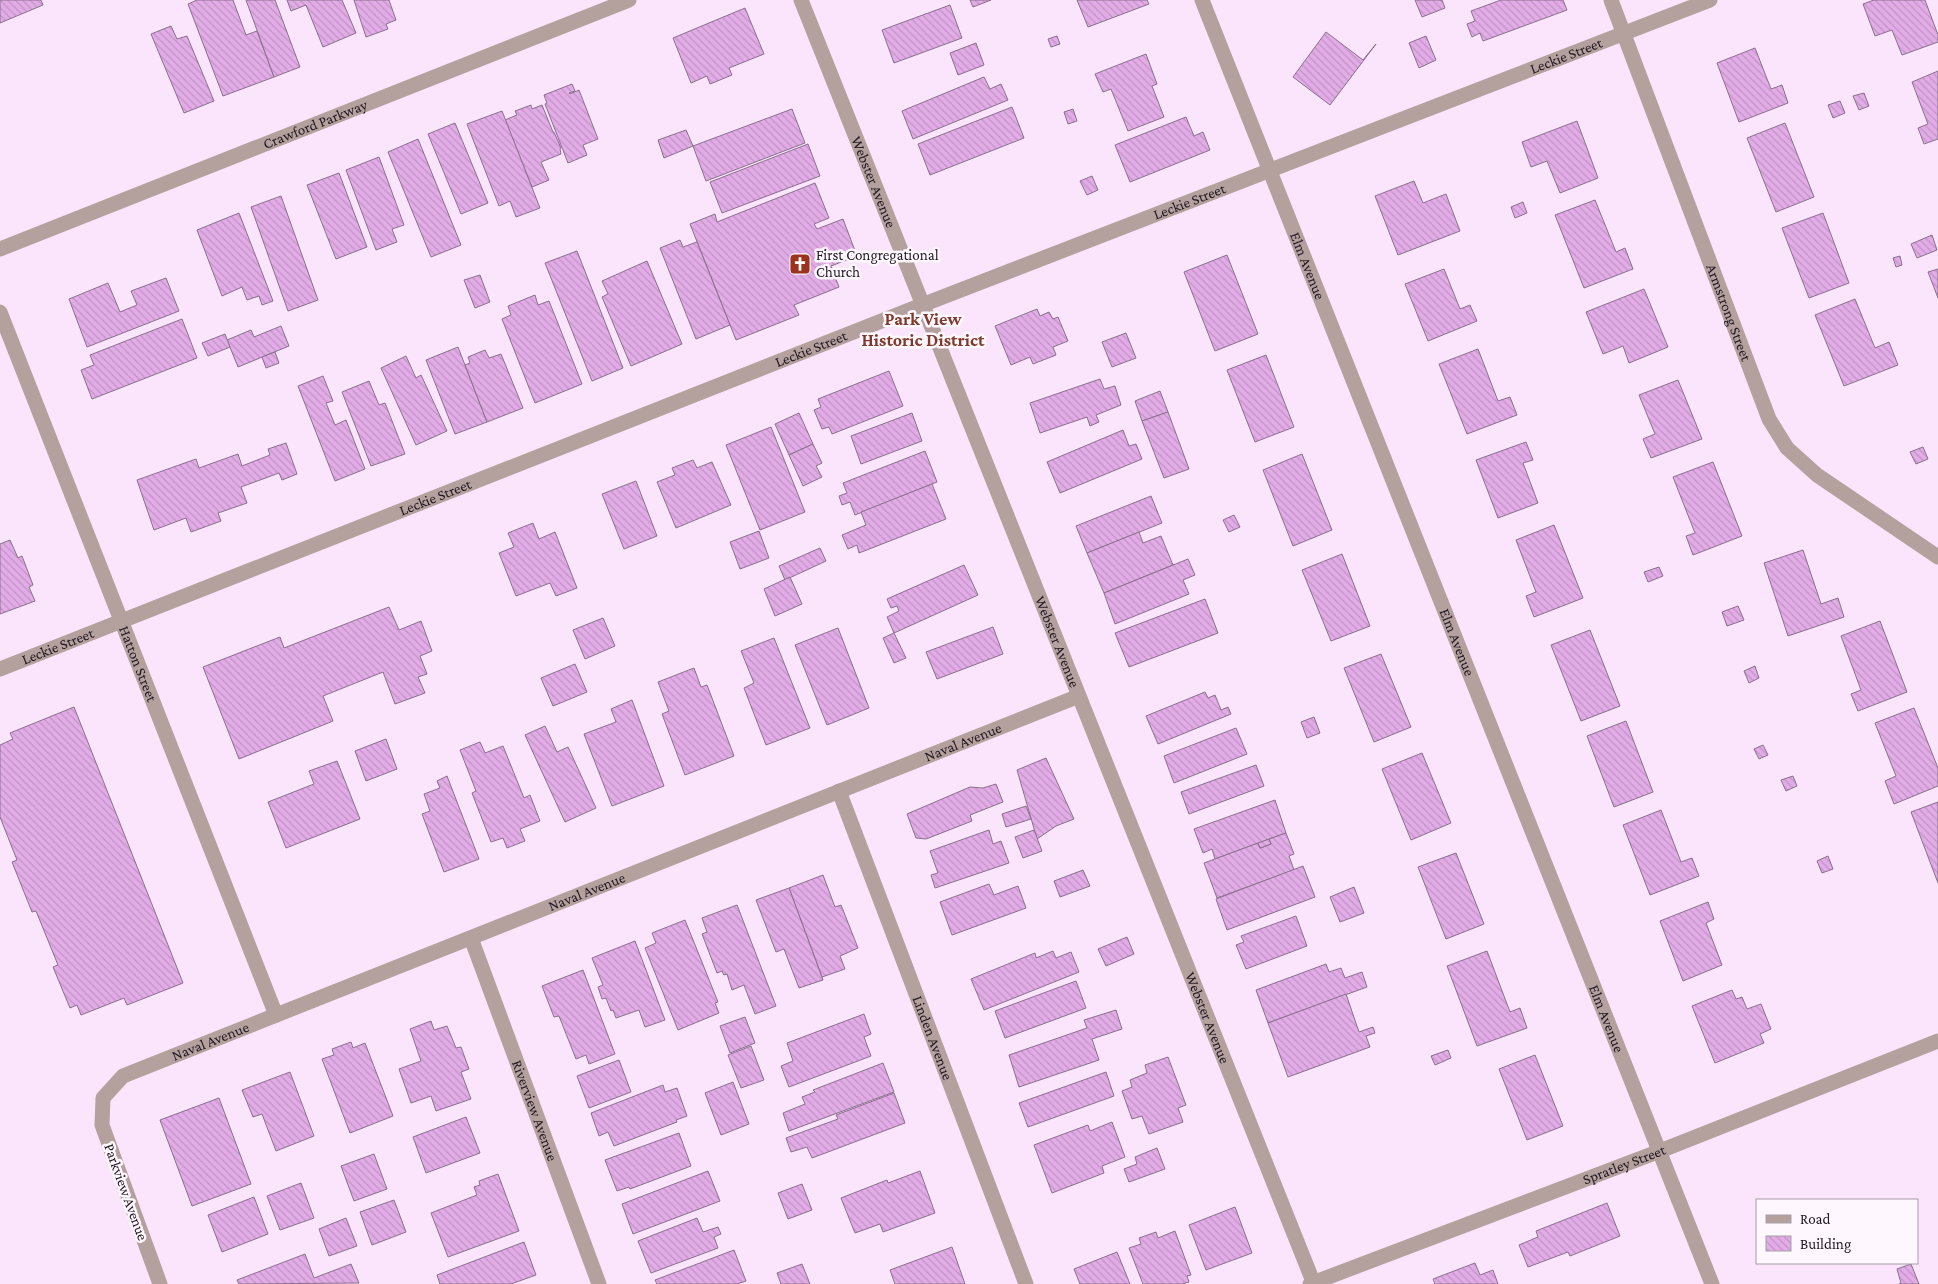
<svg xmlns="http://www.w3.org/2000/svg" width="1938" height="1284" viewBox="0 0 1938 1284" font-family="'Crimson Pro',serif">
	<defs>
		<pattern id="building-back-hatch" width="6" height="6" patternUnits="userSpaceOnUse" patternTransform="scale(1.25)"><rect width="6" height="6" fill="#e2ace7"/><path d="M-1 5l2 2M0 0l6 6M5-1l2 2" fill="none" stroke="#c293c6"/></pattern>
	</defs>
	<rect width="100%" height="100%" fill="#fbe5fd"/>
	<g fill="url(#building-back-hatch)" stroke="#89708b">
		<path d="M0,0h41l2,5 -43,18z"/>
		<path d="M197,0h36l13,35 11,-4 17,46 -51,19 -35,-92z"/>
		<path d="M246,0h29l25,67 -26,10z"/>
		<path d="M287,0h55l14,33 -33,14 -17,-42 -15,6z"/>
		<path d="M354,0h35l7,20 -10,4 2,5 -22,8z"/>
		<path d="M970,0h21l-18,7z"/>
		<path d="M1077,0h70l2,4 -61,23z"/>
		<path d="M1415,0h27l3,8 -23,9z"/>
		<path d="M1501,0h62l4,10 -84,31 -3,-8 -8,4 -5,-13 8,-3 -4,-10z"/>
		<path d="M1874,0h51l13,35v7l-36,13 -10,-25 -17,6 -12,-32z"/>
		<path d="M950,5l12,33 -68,25 -12,-33z"/>
		<path d="M745,8l19,46 -35,14 3,7 -22,9 -3,-8 -16,7 -18,-45z"/>
		<path d="M171,26l6,13 10,-3 27,65 -30,12 -33,-79z"/>
		<path d="M1326,32l37,28 13,-16 -46,61 -37,-28z"/>
		<path d="M1057,36l3,8 -9,3 -3,-8z"/>
		<path d="M1426,36l10,24 -17,8 -10,-25z"/>
		<path d="M976,43l8,22 -26,10 -8,-22z"/>
		<path d="M1755,48l16,41 11,-4 6,18 -49,19 -22,-59z"/>
		<path d="M1146,54l11,30 -5,2 12,31 -36,14 -17,-42 -8,3 -8,-18z"/>
		<path d="M1938,71v68l-14,5 -6,-16 10,-4 -16,-42z"/>
		<path d="M984,77l6,12 11,-5 7,16 -95,39 -11,-28z"/>
		<path d="M572,84l3,7 -6,2 1,1 9,-4 19,49 -15,6 4,10 -19,8 -23,-59 2,-1 -3,-8z"/>
		<path d="M1864,93l5,13 -10,4 -6,-14z"/>
		<path d="M1840,101l5,12 -12,5 -5,-13z"/>
		<path d="M531,105l1,4 10,-4 11,27h1l7,16 -1,1 1,5 -20,8 8,18 -17,7 -27,-67 12,-5 -2,-4z"/>
		<path d="M1012,107l12,31 -94,37 -12,-31z"/>
		<path d="M792,109l13,34 -99,38 -13,-35z"/>
		<path d="M1073,109l4,12 -9,3 -4,-12z"/>
		<path d="M502,111l38,97 -24,9 -6,-16 -11,5 -32,-82z"/>
		<path d="M1186,117l8,19 9,-4 7,18 -80,32 -15,-37z"/>
		<path d="M1577,121l21,57 -38,15 -13,-32 -16,6 -9,-25z"/>
		<path d="M455,123l33,80 -27,11 -33,-80z"/>
		<path d="M1785,123l29,74 -38,15 -29,-74z"/>
		<path d="M686,130l7,16 -29,12 -6,-18z"/>
		<path d="M418,139l43,106 -30,12 -43,-105z"/>
		<path d="M808,144l12,32 -98,37 -12,-31z"/>
		<path d="M379,157l25,68 -12,4 5,13 -21,8 -30,-80z"/>
		<path d="M339,173l28,74 -31,12 -29,-74z"/>
		<path d="M1092,176l6,14 -11,5 -7,-14z"/>
		<path d="M1414,181l9,22 23,-9 14,37 -62,24 -23,-59z"/>
		<path d="M815,183l14,35 -15,6 3,5 26,-10 14,37 -26,10 8,21 -45,18 5,10 -63,25 -46,-116 25,-10 2,8z"/>
		<path d="M281,196l37,104 -30,11 -37,-104z"/>
		<path d="M1595,200l21,52 9,-4 8,21 -49,19 -29,-73z"/>
		<path d="M1523,202l4,11 -12,5 -4,-11z"/>
		<path d="M239,213l34,88 -11,4 -3,-9 -12,4 -5,-13 -20,9 -25,-66z"/>
		<path d="M1823,213l26,70 -40,15 -27,-70z"/>
		<path d="M1932,235l5,15 -20,8 -6,-14z"/>
		<path d="M680,240l3,7 14,-5 33,83 -34,14 -36,-91z"/>
		<path d="M577,251l46,117 -31,13 -47,-118z"/>
		<path d="M1227,255l31,79 -43,17 -31,-79z"/>
		<path d="M1900,256l2,9 -6,2 -3,-9z"/>
		<path d="M647,261l35,83 -51,22 -29,-69 6,-3 -6,-13z"/>
		<path d="M1444,269l16,40 10,-4 7,16 -49,20 -23,-57z"/>
		<path d="M1938,269v29l-10,-26z"/>
		<path d="M480,275l10,27 -15,6 -11,-28z"/>
		<path d="M166,278l13,33 -92,36 -18,-48 39,-16 12,29 17,-7 -6,-14z"/>
		<path d="M1644,289l24,58 -39,16 -6,-17 -20,8 -17,-42z"/>
		<path d="M535,295l3,10 11,-4 33,83 -47,19 -33,-84 9,-4 -3,-9z"/>
		<path d="M1855,299l20,49 14,-6 9,23 -54,21 -29,-71z"/>
		<path d="M1037,309l3,7 9,-4 4,7 5,-2 10,24 -15,6 3,8 -23,9 -3,-7 -19,8 -16,-39z"/>
		<path d="M182,319l15,39 -105,41 -11,-29 13,-5 -4,-10z"/>
		<path d="M281,326l8,20 -51,21 -11,-27 24,-10 3,7z"/>
		<path d="M1126,333l10,25 -24,9 -10,-25z"/>
		<path d="M225,334l5,13 -22,9 -6,-13z"/>
		<path d="M458,347l29,75 -32,12 -29,-74z"/>
		<path d="M1478,349l20,52 12,-4 7,18 -50,19 -28,-70z"/>
		<path d="M485,350l4,8 12,-4 22,54 -36,14 -22,-57 5,-2 -2,-6z"/>
		<path d="M275,352l4,11 -13,5 -4,-11z"/>
		<path d="M1266,355l28,72 -39,15 -28,-72z"/>
		<path d="M406,356l10,22 5,-3 26,56 -31,14 -35,-77z"/>
		<path d="M889,371l14,35 -71,28 -3,-7 -7,2 -8,-19 7,-3 -3,-8z"/>
		<path d="M323,376l10,25 -7,2 9,22 11,-5 19,49 -30,12 -37,-95z"/>
		<path d="M1100,379l4,10 11,-3 6,19 -25,10 3,7 -9,4 -3,-9 -47,16 -10,-30z"/>
		<path d="M1678,380l24,59 -51,19 -8,-19 12,-5 -16,-39z"/>
		<path d="M369,381l10,24 6,-2 20,51 -34,12 -29,-74z"/>
		<path d="M1160,391l8,21 -26,9 -7,-20z"/>
		<path d="M1168,412l21,57 -25,9 -22,-57z"/>
		<path d="M799,413l14,31 -24,11 -14,-31z"/>
		<path d="M912,413l10,28 -61,23 -10,-28z"/>
		<path d="M771,427l34,85 -45,18 -34,-85z"/>
		<path d="M1123,430l6,16 7,-2 6,15 -82,34 -13,-31z"/>
		<path d="M1526,442l7,18 -10,3 15,40 -40,15 -22,-58z"/>
		<path d="M286,443l11,31 -15,6 -3,-7 -38,14 6,16 -29,10 3,8 -30,11 -5,-14 -32,12 -17,-50 59,-21 3,9 39,-14 4,12 28,-11 -2,-6z"/>
		<path d="M813,444l9,19 -6,3 6,11 -19,9 -14,-31z"/>
		<path d="M1923,447l5,12 -12,5 -6,-12z"/>
		<path d="M925,451l12,31 -82,33 -5,-13 -8,3 -3,-9 8,-3 -4,-10z"/>
		<path d="M1302,454l30,76 -39,16 -30,-76z"/>
		<path d="M693,460l4,8 15,-6 19,43 -55,23 -19,-46 18,-7 -3,-7z"/>
		<path d="M1713,462l29,74 -49,19 -7,-19 9,-3 -22,-56z"/>
		<path d="M636,481l21,55 -33,13 -22,-55z"/>
		<path d="M932,484l14,35 -87,34 -2,-8 -9,4 -6,-14 24,-10 -5,-13z"/>
		<path d="M1151,496l11,27 -75,30 -11,-27z"/>
		<path d="M1234,515l6,12 -11,5 -6,-12z"/>
		<path d="M533,523l6,16 16,-7 22,56 -21,8 -6,-13 -34,13 -17,-43 15,-6 -6,-14z"/>
		<path d="M1554,525l29,73 -49,19 -8,-21 10,-4 -20,-52z"/>
		<path d="M759,531l10,27 -29,11 -10,-27z"/>
		<path d="M1139,532l4,11 18,-7 12,29 -69,28 -17,-40z"/>
		<path d="M10,540l8,18 4,-2 11,29 -4,2 6,14 -35,13v-70z"/>
		<path d="M820,548l6,13 -41,19 -6,-14z"/>
		<path d="M1803,550l18,54 17,-6 6,19 -56,19 -24,-73z"/>
		<path d="M1342,554l28,72 -39,15 -29,-71z"/>
		<path d="M1188,559l7,16 -12,5 6,14 -74,30 -11,-31z"/>
		<path d="M964,565l14,30 -84,38 -7,-16 12,-6 -2,-5 -6,2 -4,-9z"/>
		<path d="M1659,567l4,9 -15,6 -4,-10z"/>
		<path d="M790,577l12,27 -27,12 -11,-27z"/>
		<path d="M1205,599l13,34 -89,34 -14,-34z"/>
		<path d="M1738,606l6,14 -17,6 -5,-14z"/>
		<path d="M389,607l10,23 22,-9 11,30 -12,5 7,18 -9,3 7,16 -30,11 -12,-32 -60,24 10,25 -94,38 -36,-92 77,-30 4,11z"/>
		<path d="M603,618l12,28 -30,13 -12,-29z"/>
		<path d="M1880,621l27,71 -49,19 -7,-17 10,-4 -20,-54z"/>
		<path d="M993,627l10,27 -66,25 -11,-27z"/>
		<path d="M838,628l31,80 -42,17 -32,-80z"/>
		<path d="M1590,630l30,76 -39,15 -30,-76z"/>
		<path d="M894,633l12,25 -12,5 -11,-25z"/>
		<path d="M774,638l36,90 -44,17 -22,-57 10,-5 -13,-32z"/>
		<path d="M1381,654l30,73 -37,15 -30,-74z"/>
		<path d="M575,664l12,28 -34,14 -12,-28z"/>
		<path d="M1755,666l4,12 -10,5 -5,-12z"/>
		<path d="M694,668l7,19 6,-2 27,71 -49,19 -23,-61 7,-3 -11,-29z"/>
		<path d="M1205,692l3,6 7,-3 6,15 7,-3 3,7 -73,30 -12,-28z"/>
		<path d="M632,700l32,86 -52,20 -28,-72 32,-12 -5,-13z"/>
		<path d="M74,707l109,276 -56,22 -3,-7 -43,17 -4,-10 -7,3 -17,-41 5,-2 -22,-54 -4,1 -20,-50 5,-2 -17,-43v-72l13,-6 -3,-6z"/>
		<path d="M1914,708l24,60v18l-44,18 -9,-23 11,-5 -21,-53z"/>
		<path d="M1314,717l6,16 -13,5 -6,-16z"/>
		<path d="M1626,721l27,71 -39,15 -27,-71z"/>
		<path d="M545,726l12,26 11,-5 28,61 -31,14 -40,-87z"/>
		<path d="M1236,728l11,26 -73,29 -10,-27z"/>
		<path d="M386,739l11,30 -31,12 -11,-30z"/>
		<path d="M480,742l5,11 18,-7 21,52 6,-3 10,26 -20,8 5,12 -18,7 -4,-10 -12,4 -19,-49 4,-2 -16,-41z"/>
		<path d="M1763,745l5,10 -9,4 -5,-10z"/>
		<path d="M1422,753l29,70 -40,17 -29,-71z"/>
		<path d="M1046,758l28,61 -18,7 -19,13 -20,-69z"/>
		<path d="M337,761l23,58 -74,29 -18,-46 46,-18 -5,-13z"/>
		<path d="M1256,765l8,21 -75,28 -8,-22z"/>
		<path d="M447,776l32,83 -35,13 -22,-58 8,-3 -6,-17 16,-6 -3,-7z"/>
		<path d="M1793,776l4,10 -11,5 -5,-11z"/>
		<path d="M996,784l7,18 -33,13 2,6 -46,18 -10,-1 -9,-24 63,-27 13,1z"/>
		<path d="M1275,800l11,33 -71,26 -3,-10 -9,4 -9,-24z"/>
		<path d="M1938,802v81l-27,-71z"/>
		<path d="M1026,806l5,13 -25,8 -4,-13z"/>
		<path d="M1661,810l20,52 11,-4 7,18 -49,19 -27,-70z"/>
		<path d="M989,830l4,14 8,-3 8,22 -74,25 -4,-13 7,-2 -8,-22z"/>
		<path d="M1034,830l8,21 -19,7 -8,-21z"/>
		<path d="M1286,833l8,21 -5,2 5,14 -77,28 -13,-35 54,-20 2,5 11,-4 -2,-5z"/>
		<path d="M1269,839l2,5 -11,4 -2,-5z"/>
		<path d="M1456,853l28,71 -38,15 -28,-72z"/>
		<path d="M1828,856l5,13 -11,4 -5,-12z"/>
		<path d="M1303,866l12,31 -88,33 -11,-31z"/>
		<path d="M1083,870l7,16 -30,11 -6,-16z"/>
		<path d="M823,875l12,32 6,-2 17,43 -18,8 5,13 -23,8 -33,-89z"/>
		<path d="M989,884l5,11 24,-9 8,22 -74,27 -12,-33z"/>
		<path d="M1354,887l10,26 -24,9 -10,-25z"/>
		<path d="M789,888l34,92 -24,8 -15,-39 -8,3 -20,-52z"/>
		<path d="M1708,902l6,17 -8,4 16,42 -39,16 -23,-60z"/>
		<path d="M737,905l39,101 -21,8 -11,-29 -12,5 -5,-16 -3,1 -2,-4 -5,2 -15,-39 5,-2 -5,-14z"/>
		<path d="M1296,916l11,30 -61,23 -10,-24 8,-3 -3,-6z"/>
		<path d="M685,920l33,82 -3,1 4,10 -41,17 -33,-82 11,-5 -4,-10z"/>
		<path d="M1127,937l7,17 -28,12 -8,-17z"/>
		<path d="M635,941l30,79 -20,7 -6,-17 -23,8 -3,-8 -2,1 -5,-13 -4,1 -4,-12 5,-2 -11,-27z"/>
		<path d="M1053,951l3,7 15,-6 8,20 -95,38 -13,-31 64,-26 1,5z"/>
		<path d="M1487,951l23,61 10,-4 7,20 -50,18 -30,-80z"/>
		<path d="M1326,964l3,8 12,-4 4,10 17,-6 5,15 -99,36 -12,-33z"/>
		<path d="M583,970l32,84 -26,10 -3,-9 -10,4 -17,-43 -5,1 -12,-31z"/>
		<path d="M1076,981l10,27 -81,30 -10,-27z"/>
		<path d="M1732,990l4,9 6,-2 5,12 14,-5 10,25 -11,5 4,9 -49,20 -23,-57z"/>
		<path d="M1346,994l13,38 14,-5 2,6 -9,3 4,11 -82,30 -20,-54z"/>
		<path d="M1116,1010l6,19 -30,10 7,21 -80,27 -10,-32 78,-27 -3,-8z"/>
		<path d="M864,1014l7,20 -7,3 7,19 -82,31 -8,-21 12,-5 -6,-18z"/>
		<path d="M745,1017l10,26 -25,10 -10,-27z"/>
		<path d="M431,1021l3,9 13,-4 9,22 5,-1 8,22 -8,3 10,27 -35,12 -5,-15 -20,7 -12,-34 22,-8 -11,-32z"/>
		<path d="M351,1042l2,6 12,-5 28,73 -43,17 -28,-74 12,-4 -2,-6z"/>
		<path d="M751,1046l13,34 -23,8 -13,-33z"/>
		<path d="M1448,1050l3,8 -16,7 -4,-9z"/>
		<path d="M1535,1055l28,71 -36,14 -28,-71z"/>
		<path d="M1168,1057l18,48 -8,3 5,14 -34,12 -7,-18 -10,3 -10,-28 10,-4 -2,-7 17,-7 -2,-8z"/>
		<path d="M619,1060l12,32 -42,16 -12,-32z"/>
		<path d="M883,1063l11,29 -105,39 -6,-18 22,-9 -3,-7 13,-5 -2,-2z"/>
		<path d="M290,1072l24,64 -38,15 -14,-37 -9,3 -11,-27z"/>
		<path d="M1106,1072l8,24 -86,31 -9,-24z"/>
		<path d="M733,1082l16,42 -28,11 -16,-42z"/>
		<path d="M663,1085l2,7 12,-4 10,28 -11,4 1,2 -63,24 -6,-14 -9,4 -8,-23z"/>
		<path d="M894,1093l11,30 -93,35 -5,-11 -16,5 -5,-14 52,-19 -2,-4z"/>
		<path d="M219,1098l32,86 -59,22 -32,-86z"/>
		<path d="M466,1117l14,36 -54,20 -13,-36z"/>
		<path d="M1112,1122l13,35 -23,9 2,7 -52,20 -18,-48 54,-20 2,6z"/>
		<path d="M679,1133l12,33 -61,23 -1,-2 -12,4 -12,-31z"/>
		<path d="M1157,1148l8,21 -36,13 -5,-13 13,-5 -2,-7z"/>
		<path d="M374,1154l13,35 -33,12 -13,-35z"/>
		<path d="M708,1171l12,30 -87,33 -11,-30z"/>
		<path d="M920,1171l15,42 -52,19 -3,-8 -25,9 -14,-35 46,-18 1,3z"/>
		<path d="M498,1174l21,57 -71,26 -17,-44 46,-18 -3,-8 6,-2 -1,-4z"/>
		<path d="M301,1183l13,35 -34,12 -13,-34z"/>
		<path d="M802,1184l10,26 -24,9 -10,-26z"/>
		<path d="M254,1197l14,37 -46,18 -14,-37z"/>
		<path d="M394,1200l12,32 -34,13 -12,-33z"/>
		<path d="M1607,1203l13,33 -50,20 -2,-4 -40,15 -9,-22 19,-8 -2,-6z"/>
		<path d="M1235,1207l17,46 -46,17 -17,-45z"/>
		<path d="M346,1218l11,28 -28,10 -10,-27z"/>
		<path d="M697,1218l6,14 15,-5 3,7 -7,3 4,11 -67,25 -13,-32z"/>
		<path d="M1175,1231l16,44 -4,1 2,6 -7,2h-39l-14,-36 12,-4 -2,-6 17,-6 2,6z"/>
		<path d="M524,1242l12,33 -25,9h-71l-3,-9z"/>
		<path d="M952,1247l13,37h-70l-5,-14z"/>
		<path d="M734,1250l12,31 -9,3h-80l-2,-4z"/>
		<path d="M1117,1252l13,32h-50l-6,-15z"/>
		<path d="M305,1254l9,24 37,-14 8,19 -120,1 -2,-4z"/>
		<path d="M1475,1263l5,12 13,-5 5,14h-63l-2,-5z"/>
		<path d="M802,1264l8,20h-29l-4,-11z"/>
		<path d="M1911,1264l8,20h-20l2,-1 -4,-14z"/>
	</g>
	<g fill="none" stroke-linecap="round" stroke-linejoin="round">
		<g stroke="#b4a19e" stroke-width="15">
			<path id="s1" d="M801,0l513,1284"/>
			<path id="s2" d="M1202,0l510,1284"/>
			<path id="s3" d="M1611,0l158,419 18,29 30,27 121,82"/>
			<path id="s4" d="M0,249l629,-249"/>
			<path id="s5" d="M0,312l276,703"/>
			<path id="s6" d="M0,669l922,-364 788,-305"/>
			<path id="s7" d="M839,791l187,493"/>
			<path id="s8" d="M471,938l128,346"/>
			<path id="s9" d="M160,1284l-58,-159 1,-27 20,-22 956,-380"/>
			<path id="s10" d="M1310,1284l350,-133 278,-110"/>
		</g>
	</g>
	<defs>
		<g id="church-square" transform="scale(1.125)"><rect x="-9" y="-9" width="18" height="18" rx="4" fill="#9b321d" stroke="#fef8fe"/><path d="M-1.2-6h2.4v3.5h3.3v2.4h-3.3V6h-2.4V-.1h-3.3v-2.4h3.3Z" fill="#fff"/></g>
	</defs>
	<g fill-rule="evenodd">
		<use href="#church-square" x="800" y="264"/>
	</g>
	<g text-anchor="middle" dominant-baseline="central" stroke-width="5" stroke-linejoin="round" paint-order="stroke">
		<g font-size="15" fill="#211722" stroke="#fef8fe">
			<text stroke="none"><textPath href="#s6" startOffset="1682">Leckie Street</textPath></text>
			<text stroke="none"><textPath href="#s4" startOffset="339">Crawford Parkway</textPath></text>
			<text stroke="none"><textPath href="#s1" startOffset="196">Webster Avenue</textPath></text>
			<text stroke="none"><textPath href="#s6" startOffset="1278">Leckie Street</textPath></text>
			<text stroke="none"><textPath href="#s2" startOffset="286">Elm Avenue</textPath></text>
			<text stroke="none"><textPath href="#s3" startOffset="334">Armstrong Street</textPath></text>
			<text stroke="none"><textPath href="#s6" startOffset="872">Leckie Street</textPath></text>
			<text stroke="none"><textPath href="#s6" startOffset="468">Leckie Street</textPath></text>
			<text stroke="none"><textPath href="#s1" startOffset="691">Webster Avenue</textPath></text>
			<text stroke="none"><textPath href="#s2" startOffset="691">Elm Avenue</textPath></text>
			<text stroke="none"><textPath href="#s6" startOffset="62">Leckie Street</textPath></text>
			<text stroke="none"><textPath href="#s5" startOffset="378">Hatton Street</textPath></text>
			<text stroke="none"><textPath href="#s9" startOffset="1130">Naval Avenue</textPath></text>
			<text stroke="none"><textPath href="#s9" startOffset="725">Naval Avenue</textPath></text>
			<text stroke="none"><textPath href="#s1" startOffset="1096">Webster Avenue</textPath></text>
			<text stroke="none"><textPath href="#s2" startOffset="1096">Elm Avenue</textPath></text>
			<text stroke="none"><textPath href="#s7" startOffset="264">Linden Avenue</textPath></text>
			<text stroke="none"><textPath href="#s9" startOffset="320">Naval Avenue</textPath></text>
			<text stroke="none"><textPath href="#s8" startOffset="184">Riverview Avenue</textPath></text>
			<text stroke="none"><textPath href="#s10" startOffset="336">Spratley Street</textPath></text>
			<text transform="translate(126 1192) rotate(70)">Parkview Avenue</text>
		</g>
		<g font-size="15" fill="#211722" stroke="#fef8fe" text-anchor="start">
			<text x="816" y="255">First Congregational<tspan x="816" dy="17">Church</tspan></text>
		</g>
		<g font-size="18" font-weight="bold" fill="#803a2b" stroke="#fef8fe">
			<text x="923" y="319">Park View<tspan x="923" dy="21">Historic District</tspan></text>
		</g>
	</g>
	<rect x="1756" y="1199" width="162" height="65" fill="#fef8fe" stroke="#a69ea6"/>
	<rect x="1766" y="1215" width="25" height="8" fill="#b4a19e" stroke="#a69ea6"/>
	<text x="1800" y="1224" font-size="15" fill="#211722">Road</text>
	<rect x="1766" y="1236" width="25" height="15" fill="url(#building-back-hatch)" stroke="#a69ea6"/>
	<text x="1800" y="1249" font-size="15" fill="#211722">Building</text>
</svg>
